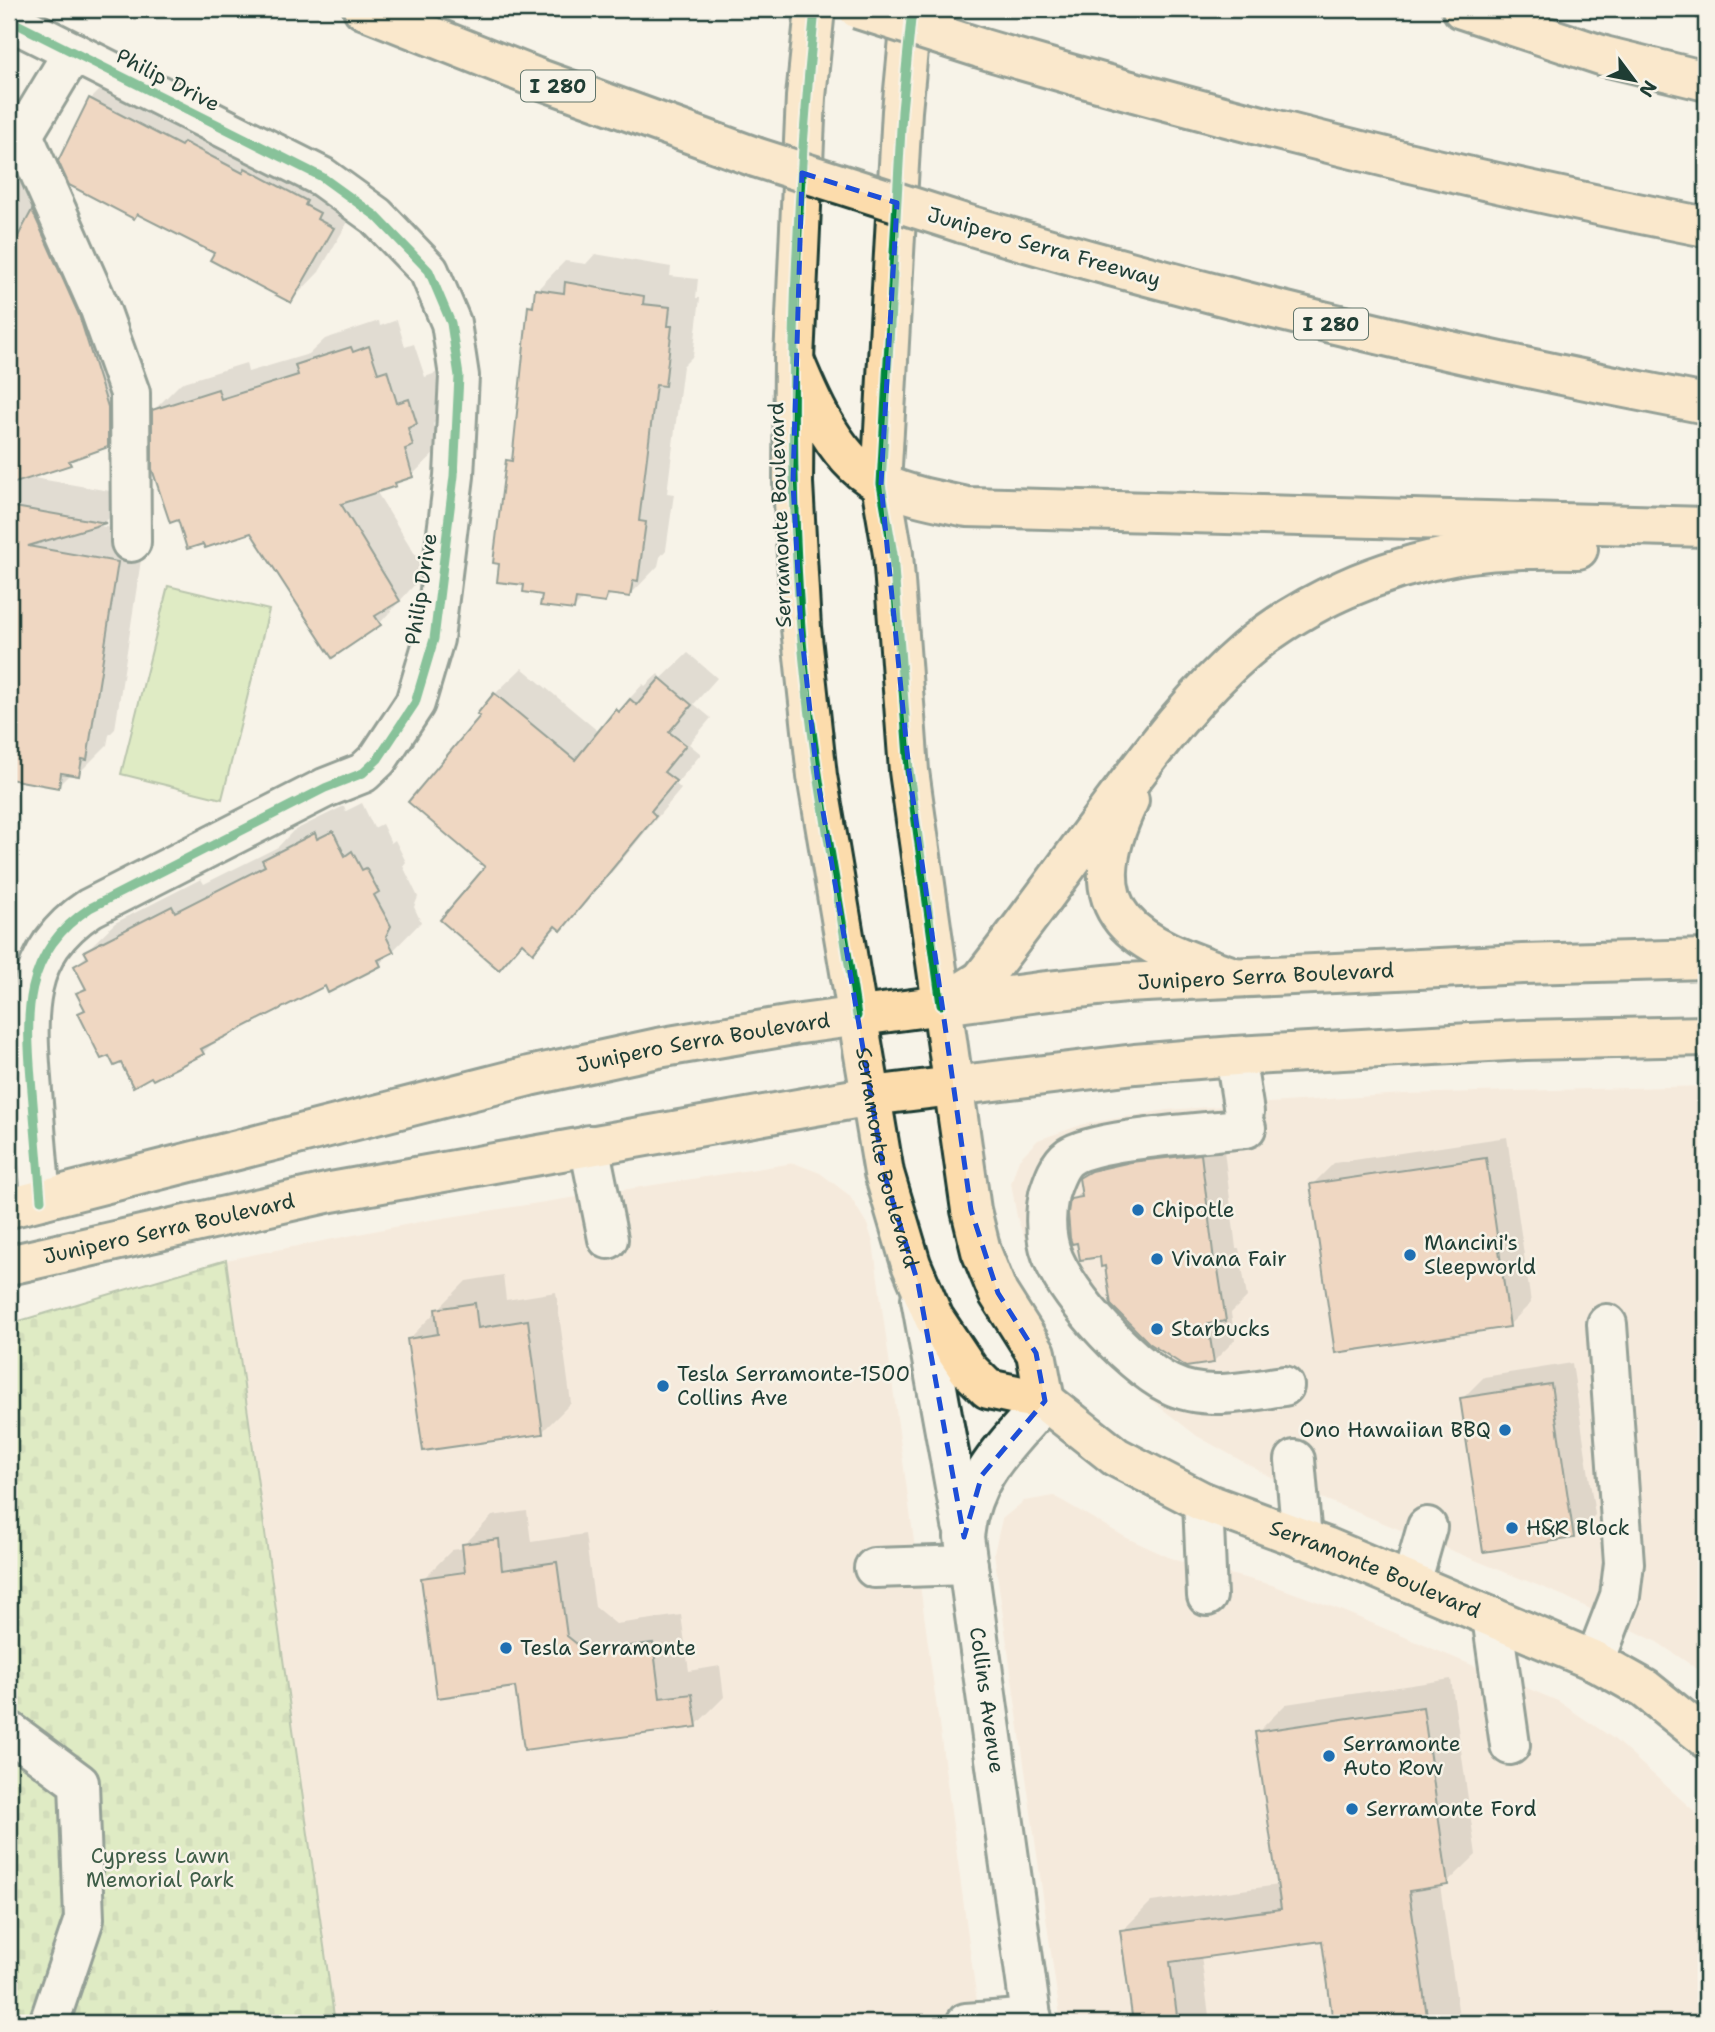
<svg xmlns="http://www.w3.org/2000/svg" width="1715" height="2032" viewBox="0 0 1715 2032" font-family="'Shantell Sans',sans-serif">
	<defs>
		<pattern id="cemetery-stones" width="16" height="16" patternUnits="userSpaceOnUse" patternTransform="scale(1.75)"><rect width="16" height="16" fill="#c1e29a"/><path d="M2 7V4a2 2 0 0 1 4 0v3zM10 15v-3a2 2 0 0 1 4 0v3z" fill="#a5c385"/></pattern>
	</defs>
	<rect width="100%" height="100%" fill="#f7f3e8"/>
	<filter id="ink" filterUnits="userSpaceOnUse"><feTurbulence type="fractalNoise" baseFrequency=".0143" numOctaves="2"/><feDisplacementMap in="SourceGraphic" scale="14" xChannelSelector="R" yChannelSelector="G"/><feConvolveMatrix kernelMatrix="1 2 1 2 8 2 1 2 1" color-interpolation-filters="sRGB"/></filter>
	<g filter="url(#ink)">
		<g fill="#f2e1cf">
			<path d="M1706,1086v589l-49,-33 -93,-46 -292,-118 -75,-42 -63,-49 -48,-44 -29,-38 -24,-43 -16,-45 -6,-34 8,-24 19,-19 46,-16 83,-14 236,-16z"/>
			<path d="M794,1163l26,10 29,22 18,29 6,18 107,781h-645l-109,-763 204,-40z"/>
			<path d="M1054,1496l73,42 48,22 97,25 66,24 220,92 56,38 79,71 13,22v191h-645l-67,-470 8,-34 22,-18z"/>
		</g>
		<path fill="#c1e29a" stroke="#709067" stroke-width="2" d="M168,586l101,24 -47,189 -101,-25z"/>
		<path fill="url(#cemetery-stones)" stroke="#709067" stroke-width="2" d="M226,1260l109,763h-326v-699z"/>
		<g fill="#0003">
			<path d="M119,71l242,128 -42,73 -28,29 -75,-48 -125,-154z"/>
			<path d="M56,171l81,246 -29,29 -80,31 105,18 -28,27 -10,3 50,9 -30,195 -6,6 -2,10 -29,29 -7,-1 -13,13 -49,-8v-592z"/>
			<path d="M595,254l76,13 -1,9 28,3 -2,19h4l-7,58 -10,10 -16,127 7,1 -8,56 -6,7 -2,9 -28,29 -18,-2 -7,8 -21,-3 -10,10 -48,-24 -18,-123 6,-6 15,-148 6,-6 2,-11 28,-29 21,3z"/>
			<path d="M397,320l8,27 9,-3 11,33 11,-4 7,22 -7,8 4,14 -7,7 7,24 -28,27 -36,16 50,81 -46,51 -128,-92 -98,-121 27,-27 65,-20 2,9 61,-18 16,-15 54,-18 1,5z"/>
			<path d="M688,653l29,25 -23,26 17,14 -22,26 12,10 -25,30 5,5 -94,113 -26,26 -3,-2 -25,24 -9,-8 -25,25 -12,-101 -5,-150 13,-22 27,-26 77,64 44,-48 2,2 13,-12 4,4z"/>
			<path d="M362,803l12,25 8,-4 9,19 4,-3 11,22 -3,4 15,31 -4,10 7,15 -41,42 -51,26 -3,-6 -109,55 -14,14 -81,7 -42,-46 6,-6 -8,-14 8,-8 -10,-20 12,-12 -2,-3 29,-28 86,-44 3,5 74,-37 15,-16 51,-25 2,5z"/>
			<path d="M1222,1134l14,114h3l8,49 -16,16 4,27 -22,22 -27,3 -20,-10 -53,-51 -6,-40 -35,-64 11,-11v-13l22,-22z"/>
			<path d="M1507,1137l24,166 -22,22 -197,-140 22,-22z"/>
			<path d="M503,1275l3,25 50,-8 15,111 -29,29 -133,-93 57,-58z"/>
			<path d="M1572,1363l23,152 -22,22 -111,-138 22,-22z"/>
			<path d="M527,1511l4,31 54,-8 10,73 21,17 65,-9 8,56 31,-5 4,31 -28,28 -179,-40 -94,-106 29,-29 12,-2v-3l28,-29z"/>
			<path d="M1451,1679l25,176 -29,28 -7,2 20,138h-125l-12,-84 -122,17 9,67h-75l-13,-92 29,-29 128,-17 -22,-152 29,-29z"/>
		</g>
		<g fill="#e5b695" stroke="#1f3d34" stroke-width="2">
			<path d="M89,98l92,48 3,-4 59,31 2,-5 62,33 -2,4 15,8 -3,6 17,9 -43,75 -81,-43 4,-7 -77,-39 -3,5 -65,-34 -11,-24z"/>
			<path d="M32,210l47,105 29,92v40l-39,14 2,4 -62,20v-232z"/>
			<path d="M565,282l79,14 -1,8 27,3 -2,19h4l-7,60 -9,-1 -17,136 7,1 -8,59 -5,-1 -3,17 -23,-3 -2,9 -29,-4 -2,11 -34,-4 2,-11 -19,-3 1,-7 -27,-3 2,-18 -6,-1 13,-103 6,1 16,-155 5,1 2,-18 29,4z"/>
			<path d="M369,346l9,27 9,-3 10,33 12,-4 8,25 -9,4 5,18 -8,3 8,28 -18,6 1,3 -55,18 59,97 -25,15 6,9 -49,33 -81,-125 -46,15 -2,-4 -16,5 -9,-29 -8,3 -18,-54v-59l66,-21 3,10 77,-24 -3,-10 56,-18 2,5z"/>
			<path d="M9,506l97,17 -78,23 90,16 -31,198 -5,-1 -3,17 -18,-3 -2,15 -50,-9z"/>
			<path d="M660,678l32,27 -23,27 17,13 -22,27 12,9 -25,30 5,5 -95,115 -6,-5 -22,27 -11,-10 -23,27 -59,-50 45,-53 -77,-65 72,-86 -3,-2 17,-21 81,67 41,-51 3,3 11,-13 7,6z"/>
			<path d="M333,831l12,25 7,-5 10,19 4,-2 13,24 -5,3 17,31 -5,10 8,16 -16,8 3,6 -53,27 -3,-7 -124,63 3,5 -51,26 -2,-3 -18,10 -12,-24 -7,3 -5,-10 -8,3 -23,-46 7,-3 -9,-17 10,-4 -12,-23 14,-8 -4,-7 88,-45 3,6 90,-46 -3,-6 53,-27 2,6z"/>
			<path d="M1201,1154l14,115h3l8,52 -18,3 6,39 -28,4 -37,-24 -38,-38 -6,-39 -4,1 -1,-10 -20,3 -3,-17 -5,1 -2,-6 -2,-25 2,-14 12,-2 -3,-19 12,-7 40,-9z"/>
			<path d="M1486,1158l24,169 -175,26 -25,-169z"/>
			<path d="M475,1303l3,25 50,-8 15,114 -120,17 -16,-112 31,-5 -3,-25z"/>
			<path d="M1551,1384l23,154 -91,14 -23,-154z"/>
			<path d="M499,1539l3,31 55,-8 10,74 20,16 66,-9 7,55 32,-4 5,33 -173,23 -9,-63 -78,11 -16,-120 44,-6 -3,-28z"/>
			<path d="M1423,1707l25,178 -39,6 19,132h-95l-11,-82 -152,21 8,61h-45l-13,-93 161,-21 -26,-177z"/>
		</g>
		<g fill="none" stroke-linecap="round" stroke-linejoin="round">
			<g stroke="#1f3d34" stroke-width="44">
				<g id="minor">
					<path d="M9,20l313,157 54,39 53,55 22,52 8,53 -5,100 -20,163 -19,64 -37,56 -15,14 -38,15 -235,120c-70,46 -64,109 -58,183 3,37 6,73 9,109"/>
					<path d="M23,135l77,174 30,84 1,149"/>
					<path d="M9,147l14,-12 50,-83"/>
					<path d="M1235,1056l9,56"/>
					<path d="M1246,1128c-38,5 -149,10 -177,29 -11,8 -16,25 -20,37 -3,15 -4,32 -1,47 7,44 82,124 121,143 36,18 78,7 115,2"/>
					<path d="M589,1145l19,94"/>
					<path d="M921,1299l41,226"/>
					<path d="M1295,1460l7,79"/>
					<path d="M1203,1502l4,94"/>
					<path d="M874,1568l94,-3"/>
					<path d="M1411,1583l16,-56"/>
					<path d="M1492,1617l18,128"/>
					<path d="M1595,1661l25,-65 4,-33 -17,-239"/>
					<path d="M9,1731l70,52 5,136 -35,104"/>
					<path d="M966,2023l66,-5"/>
					<path d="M1032,2023l-68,-486c6,-61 43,-92 81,-136"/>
				</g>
			</g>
			<g stroke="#1f3d34" stroke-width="44">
				<g id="major">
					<path id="s1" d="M815,9l-9,88 -12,263 -1,123 8,145 16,148 67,397 27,91 23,54 34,51 20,20 57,12 71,56 87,45 123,45 269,114 50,28 61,49"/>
					<path d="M912,9l-10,102 -21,373 12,70 16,217 62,439 10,41 17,42 38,60 9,48"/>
					<path id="s2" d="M9,1208l520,-132 129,-28 135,-23 246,-33 86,-9 398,-19 183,-5"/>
					<path id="s3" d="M9,1265l322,-73 540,-96 264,-32 100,-8 290,-16 181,-4"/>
				</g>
			</g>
			<g stroke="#1f3d34" stroke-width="44">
				<g id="highway">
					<path d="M363,9l171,68 221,80"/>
					<path d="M1462,9l142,47 102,25"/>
					<path d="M980,48c240,71 481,131 726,179"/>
					<path d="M962,223c245,74 493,133 744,181"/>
					<path d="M794,360c17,42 44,105 89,124 26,12 56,17 84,23l739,20"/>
					<path d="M1129,800c-56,117 6,144 105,177"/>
					<path d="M941,1005l40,-25c47,-60 91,-122 137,-183 39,-52 78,-104 128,-147 58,-49 136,-82 211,-95 40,-7 81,-7 121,-6"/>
				</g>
			</g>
			<use href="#minor" stroke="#f7f3e8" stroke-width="38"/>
			<use href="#major" stroke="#fcdcac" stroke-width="38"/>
			<use href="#highway" stroke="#fcdcac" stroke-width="38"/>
			<g stroke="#1f3d34" stroke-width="44" stroke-linecap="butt">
				<g id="highway-bridge">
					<path d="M858,9l122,39"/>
					<path d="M755,157l207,66"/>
				</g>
			</g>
			<use href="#highway-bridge" stroke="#fcdcac" stroke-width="38"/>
			<g stroke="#f7f3e8" stroke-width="13">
				<g id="cycleway">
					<path d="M815,9c-21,205 -29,414 -14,619 10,131 37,259 56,388"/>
					<path d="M912,9l-10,102 -21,373 12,70 16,217 32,234"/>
					<path d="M9,20l313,157 54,39 53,55 22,52 8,53 -5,100 -20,163 -19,64 -37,56 -15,14 -38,15 -235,120c-70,46 -64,109 -58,183 3,37 6,73 9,109"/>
				</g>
			</g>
			<use href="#cycleway" stroke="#00873e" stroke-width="9"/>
		</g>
	</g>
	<path d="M0 0H1715V2032H0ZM802,173l95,30 -16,281 28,287 62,439 27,83 38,60 9,48 -63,74 -18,62 -46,-254 -34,-110 -67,-397 -16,-148 -8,-145z" fill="#f7f3e8" fill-opacity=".55" fill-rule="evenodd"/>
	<path fill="none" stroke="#1d4ed8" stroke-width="5" stroke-dasharray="14 9" stroke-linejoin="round" d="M802,173l95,30 -16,281 28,287 62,439 27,83 38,60 9,48 -63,74 -18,62 -46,-254 -34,-110 -67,-397 -16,-148 -8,-145z"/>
	<g fill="#1f6fb2" stroke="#f7f3e8" stroke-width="2.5">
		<circle cx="1138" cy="1210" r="7"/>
		<circle cx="1410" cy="1255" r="7"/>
		<circle cx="1157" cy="1259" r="7"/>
		<circle cx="1157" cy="1329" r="7"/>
		<circle cx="663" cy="1386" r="7"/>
		<circle cx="1505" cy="1430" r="7"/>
		<circle cx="1512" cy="1528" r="7"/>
		<circle cx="506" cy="1648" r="7"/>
		<circle cx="1329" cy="1756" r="7"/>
		<circle cx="1352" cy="1809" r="7"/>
	</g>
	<g text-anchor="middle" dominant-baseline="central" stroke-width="5" stroke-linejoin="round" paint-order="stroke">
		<g fill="#f7f3e8" stroke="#60746a" stroke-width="2">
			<rect x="521" y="70.5" width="74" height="31" rx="5"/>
			<rect x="1294" y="308.5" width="74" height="31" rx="5"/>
		</g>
		<g font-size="19" font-weight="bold" fill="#1f3d34">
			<text x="558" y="86">I 280</text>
			<text x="1331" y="324">I 280</text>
		</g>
		<g font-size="21" fill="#1f3d34" stroke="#f7f3e8">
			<text transform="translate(168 80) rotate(27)">Philip Drive</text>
			<text transform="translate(1044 247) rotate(16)">Junipero Serra Freeway</text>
			<text transform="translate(780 515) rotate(-92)">Serramonte Boulevard</text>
			<text transform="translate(421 589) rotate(-81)">Philip Drive</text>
			<text stroke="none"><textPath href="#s2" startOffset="1281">Junipero Serra Boulevard</textPath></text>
			<text stroke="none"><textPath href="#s2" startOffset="714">Junipero Serra Boulevard</textPath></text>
			<text stroke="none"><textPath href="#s1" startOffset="1157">Serramonte Boulevard</textPath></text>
			<text stroke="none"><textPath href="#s3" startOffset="164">Junipero Serra Boulevard</textPath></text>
			<text stroke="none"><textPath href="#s1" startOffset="1846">Serramonte Boulevard</textPath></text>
			<text transform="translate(987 1700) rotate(82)">Collins Avenue</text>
		</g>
		<g font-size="21" fill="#1f3d34" stroke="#f7f3e8" text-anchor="start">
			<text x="1152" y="1210">Chipotle</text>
			<text x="1424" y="1243">Mancini's<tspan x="1424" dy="24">Sleepworld</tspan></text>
			<text x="1171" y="1259">Vivana Fair</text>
			<text x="1171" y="1329">Starbucks</text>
			<text x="677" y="1374">Tesla Serramonte-1500<tspan x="677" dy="24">Collins Ave</tspan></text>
			<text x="1491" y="1430" text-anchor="end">Ono Hawaiian BBQ</text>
			<text x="1526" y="1528">H&amp;R Block</text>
			<text x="520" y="1648">Tesla Serramonte</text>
			<text x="1343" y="1744">Serramonte<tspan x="1343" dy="24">Auto Row</tspan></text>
			<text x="1366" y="1809">Serramonte Ford</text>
		</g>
		<g font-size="21" fill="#3f5e48" stroke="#f7f3e8">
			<text x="160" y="1856">Cypress Lawn<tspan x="160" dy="24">Memorial Park</tspan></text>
		</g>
	</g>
	<rect width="1715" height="2032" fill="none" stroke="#f7f3e8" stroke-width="35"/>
	<rect x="18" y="18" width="1680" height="1997" fill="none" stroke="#1f3d34" stroke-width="2.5" filter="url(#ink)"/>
	<g transform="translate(1634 80) rotate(122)" stroke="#f7f3e8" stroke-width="5" paint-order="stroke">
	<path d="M0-5L12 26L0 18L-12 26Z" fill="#1f3d34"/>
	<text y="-10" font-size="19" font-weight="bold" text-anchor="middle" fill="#1f3d34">N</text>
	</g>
</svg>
